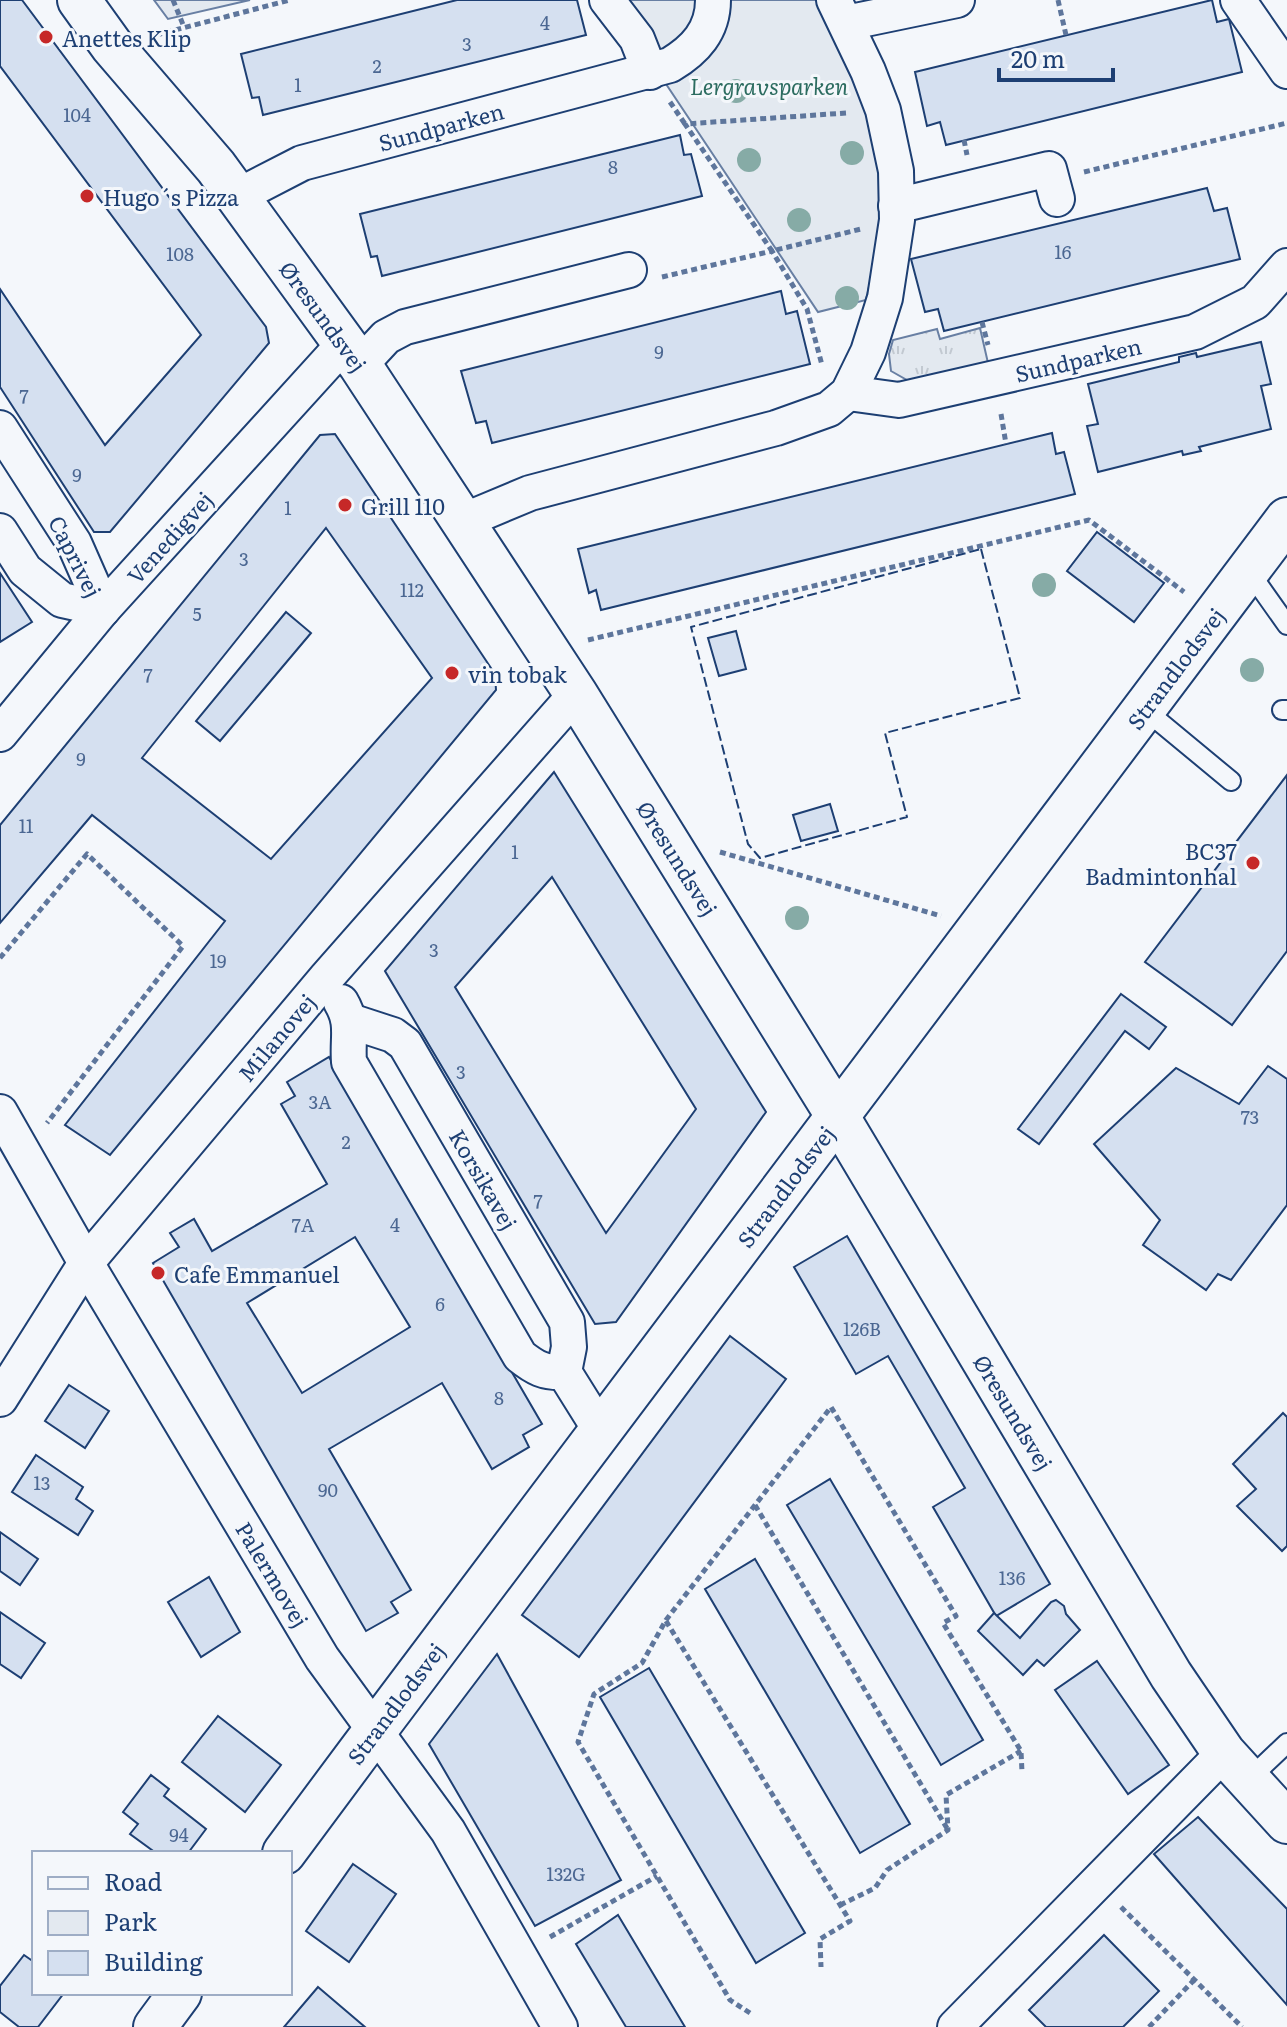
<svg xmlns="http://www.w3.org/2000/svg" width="1287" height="2027" viewBox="0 0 1287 2027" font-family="Literata,serif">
	<defs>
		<pattern id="grass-tufts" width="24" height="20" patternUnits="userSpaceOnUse" patternTransform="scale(2)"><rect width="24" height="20" fill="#e3e9f0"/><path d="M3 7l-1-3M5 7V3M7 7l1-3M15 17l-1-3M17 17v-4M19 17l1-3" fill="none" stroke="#c2c9d1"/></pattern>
	</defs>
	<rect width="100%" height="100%" fill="#f4f7fb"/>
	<path fill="url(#grass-tufts)" stroke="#687fa3" stroke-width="2" d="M980,328l8,35 -70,17h-11l-16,-9 -2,-17 4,-14 44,-11 3,10z"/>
	<g fill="#e3e9f0" stroke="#687fa3" stroke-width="2">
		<path d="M154,0h96l-82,19z"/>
		<path d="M610,0h209l43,80 22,80 -2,69 -16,71 -48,12z"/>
	</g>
	<g fill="#d5e0f0" stroke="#1d3f73" stroke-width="2" fill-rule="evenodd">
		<path d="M0,0h22l244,327 3,16 -159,189h-16l-94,-145v-98l105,156 96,-110 -201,-269z"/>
		<path d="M457,0h120l9,35 -323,80 -4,-18 -7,1 -11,-44z"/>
		<path d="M1212,0l5,22 12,-3 13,53 -296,73 -6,-23 -13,4 -12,-54z"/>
		<path d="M680,135l4,20 7,-1 11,42 -320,80 -5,-20 -6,1 -11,-43z"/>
		<path d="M1207,188l7,23 13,-3 13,51 -296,72 -6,-22 -13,3 -14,-53z"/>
		<path d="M781,291l5,23 11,-3 13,53 -318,79 -6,-22 -10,2 -15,-52z"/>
		<path d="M1261,342l10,42 -10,2 10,43 -72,18 2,4 -18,4 -1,-4 -84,21 -11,-46 11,-2 -10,-40 91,-22v-5l17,-4 1,4z"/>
		<path d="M1052,433l4,21 8,-2 11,42 -474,116 -5,-20 -7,3 -11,-44z"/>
		<path d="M335,434l160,240 1,16 -386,465 -45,-30 160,-204 -133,-106 -92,108v-98l320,-390zM326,528l106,150 -161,181 -129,-101z"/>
		<path d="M1097,532l67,51 -30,39 -67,-51z"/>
		<path d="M0,573l32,49 -32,20z"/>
		<path d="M286,612l25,21 -91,108 -24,-20z"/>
		<path d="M736,631l10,38 -27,7 -11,-38z"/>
		<path d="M554,772l212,340 -150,210 -21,2 -210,-353zM552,877l144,232 -90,124 -151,-246z"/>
		<path d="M1287,775v176l-55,74 -87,-63z"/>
		<path d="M830,804l8,27 -37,10 -8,-26z"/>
		<path d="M1121,994l45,33 -17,22 -24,-18 -86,113 -21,-15z"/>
		<path d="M329,1057l213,367 -19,11 6,12 -37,22 -50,-86 -113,66 82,141 -20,12 7,11 -32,18 -213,-368 26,-16 -9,-14 24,-14 18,32 115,-67 -46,-80 14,-8 -8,-14zM355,1237l55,90 -108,66 -55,-90z"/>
		<path d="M1268,1066l19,13v126l-56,75 -13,-6 -12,16 -63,-45 17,-25 -66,-76 82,-76 63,36z"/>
		<path d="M847,1236l203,348 -54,32 -63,-109 32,-19 -77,-132 -32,18 -62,-107z"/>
		<path d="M730,1336l56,43 -207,278 -57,-42z"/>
		<path d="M69,1385l40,26 -24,37 -40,-27z"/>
		<path d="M1283,1413l4,4v129l-5,5 -45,-45 19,-17 -23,-25z"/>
		<path d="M36,1455l47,32 -7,12 17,12 -15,24 -66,-43z"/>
		<path d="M830,1479l153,261 -42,25 -154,-260z"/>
		<path d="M0,1532l38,27 -18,26 -20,-14z"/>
		<path d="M755,1559l155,265 -50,29 -155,-264z"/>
		<path d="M209,1577l31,55 -39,25 -33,-55z"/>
		<path d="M1056,1600l8,6 2,8 14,16 -36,36 -7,-6 -14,15 -45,-44 16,-18 26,25 31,-36z"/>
		<path d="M0,1612l45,31 -24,35 -21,-14z"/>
		<path d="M497,1654l124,226 -86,46 -106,-182z"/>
		<path d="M1097,1661l72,104 -41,29 -73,-104z"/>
		<path d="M649,1668l156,265 -49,30 -156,-266z"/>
		<path d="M218,1716l63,49 -36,47 -63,-50z"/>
		<path d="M151,1775l18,14 -5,7 42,33 -18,24h-32l-26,-19 8,-10 -15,-12z"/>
		<path d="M1198,1817l89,92v96l-133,-151z"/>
		<path d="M353,1864l43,30 -47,68 -43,-31z"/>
		<path d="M618,1915l67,112h-59l-50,-83z"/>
		<path d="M1104,1935l55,56 -36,36h-77l-17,-17z"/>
		<path d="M24,1955l10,7v31h30l-26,34h-19l-19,-15v-26z"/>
		<path d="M318,1987l47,40h-81z"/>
	</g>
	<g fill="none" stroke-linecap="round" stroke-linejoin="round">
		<g stroke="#1d3f73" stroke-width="22">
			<g id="service">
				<path d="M1248,570l39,55"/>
				<path d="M1144,709l87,72"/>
				<path d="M1282,710h5"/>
				<path d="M1248,1780l39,-37"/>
			</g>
		</g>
		<g stroke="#1d3f73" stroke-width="38">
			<g id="minor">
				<path d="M607,0l30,39 13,33"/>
				<path d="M1238,0l49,71"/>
				<path d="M846,23l111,-23"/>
				<path d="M238,196l64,-33 368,-98c25,-15 43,-34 43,-65"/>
				<path d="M896,206l153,-37 8,30"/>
				<path d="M360,365l26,-28 19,-10 224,-57"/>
				<path d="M848,393l51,7 296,-68 60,-30 32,-36"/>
				<path d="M0,428l74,115 29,66"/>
				<path d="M463,521l67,-28 246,-65 53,-19 19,-16 20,-41 17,-54 12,-78 -1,-49 -13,-61 -15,-39 -34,-71"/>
				<path d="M0,531l25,39 37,30 41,9"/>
				<path d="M0,734l103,-125 240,-264"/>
				<path d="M341,1002c13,22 6,35 8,60l171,294c15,12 24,17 44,16"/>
				<path d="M350,1021l43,14 12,9 162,278 2,25 -5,25 35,56"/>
				<path d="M0,1112l86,151 236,395 126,173 112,196"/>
				<path d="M0,1399l86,-136 240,-285 250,-284"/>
				<path d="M955,2027l269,-274"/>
			</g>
		</g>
		<g stroke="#1d3f73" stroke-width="46">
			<g id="tertiary">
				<path d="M79,0l33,46 104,121 144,198 216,329 262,423 333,558 53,78 63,69"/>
				<path d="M284,1853c331,-447 670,-888 1003,-1334"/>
				<path d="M155,2027l25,-34"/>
			</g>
		</g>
		<g stroke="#5e769c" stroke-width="5" stroke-dasharray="6 4" stroke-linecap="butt">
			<path d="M173,0l11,27"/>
			<path d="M1058,0l8,35"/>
			<path d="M156,35l134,-35"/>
			<path d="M670,102l15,22"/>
			<path d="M846,113l-161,11 87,127 89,-22"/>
			<path d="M964,140l3,15"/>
			<path d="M1084,172l203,-49"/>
			<path d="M662,277l110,-26 35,58 15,56"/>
			<path d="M982,322l6,23"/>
			<path d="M1001,414l5,30"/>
			<path d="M588,640l501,-120 95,72"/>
			<path d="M720,852l221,64"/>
			<path d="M0,958l87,-104 96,92 -136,177"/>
			<path d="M755,1505l193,325"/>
			<path d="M666,1621l184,300 -30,18 1,28"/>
			<path d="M840,1905l35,-17 12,-18 61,-40 -2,-35 75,-44"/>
			<path d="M1121,1907l121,120"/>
			<path d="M550,1937l107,-61"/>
			<path d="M750,2013l-20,-13 -152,-258 16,-48 48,-31 24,-43 165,-213 125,209 -13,7 78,128 1,21"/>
			<path d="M1149,2027l45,-47"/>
		</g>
		<use href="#service" stroke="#f4f7fb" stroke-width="18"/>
		<use href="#minor" stroke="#f4f7fb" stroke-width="34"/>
		<use href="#tertiary" stroke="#f4f7fb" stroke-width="42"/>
		<path stroke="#1d3f73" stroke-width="2" stroke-dasharray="10 4" stroke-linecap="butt" d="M981,549l39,149 -135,35 22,84 -147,41 -12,-14 -57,-217z"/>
	</g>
	<g fill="#86aba6">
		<circle cx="736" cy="91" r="12"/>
		<circle cx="852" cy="153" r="12"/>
		<circle cx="749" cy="160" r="12"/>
		<circle cx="799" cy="220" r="12"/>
		<circle cx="847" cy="298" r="12"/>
		<circle cx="1044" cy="585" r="12"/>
		<circle cx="1252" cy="670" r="12"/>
		<circle cx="797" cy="918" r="12"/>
	</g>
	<g fill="#c62828" stroke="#f4f7fb" stroke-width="3">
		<circle cx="46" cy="37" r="8"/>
		<circle cx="87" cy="196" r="8"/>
		<circle cx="345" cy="505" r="8"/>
		<circle cx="452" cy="673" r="8"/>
		<circle cx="1253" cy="863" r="8"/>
		<circle cx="158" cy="1273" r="8"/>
	</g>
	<g text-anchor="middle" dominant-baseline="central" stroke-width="6" stroke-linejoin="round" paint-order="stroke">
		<g font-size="18" fill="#4b6792">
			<text x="545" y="22">4</text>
			<text x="467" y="43">3</text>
			<text x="377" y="65">2</text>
			<text x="298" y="84">1</text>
			<text x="77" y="114">104</text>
			<text x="613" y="166">8</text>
			<text x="1063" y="251">16</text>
			<text x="180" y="253">108</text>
			<text x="659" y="351">9</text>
			<text x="24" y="395">7</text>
			<text x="77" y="474">9</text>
			<text x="288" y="507">1</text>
			<text x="244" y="558">3</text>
			<text x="412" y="589">112</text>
			<text x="197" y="613">5</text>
			<text x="148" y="674">7</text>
			<text x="81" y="758">9</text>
			<text x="26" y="825">11</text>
			<text x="515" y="851">1</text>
			<text x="434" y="949">3</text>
			<text x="218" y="960">19</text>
			<text x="461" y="1071">3</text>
			<text x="320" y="1101">3A</text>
			<text x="1250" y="1116">73</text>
			<text x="346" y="1141">2</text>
			<text x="538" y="1200">7</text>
			<text x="303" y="1224">7A</text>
			<text x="395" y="1224">4</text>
			<text x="440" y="1303">6</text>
			<text x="862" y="1328">126B</text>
			<text x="499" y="1397">8</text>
			<text x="42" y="1482">13</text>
			<text x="328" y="1489">90</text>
			<text x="1012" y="1577">136</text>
			<text x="179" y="1834">94</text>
			<text x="566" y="1873">132G</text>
		</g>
		<g font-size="22" fill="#1d3f73" stroke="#f4f7fb" text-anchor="start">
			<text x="62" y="37">Anettes Klip</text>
			<text x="103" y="196">Hugo´s Pizza</text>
			<text x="361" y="505">Grill 110</text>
			<text x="468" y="673">vin tobak</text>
			<text x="1237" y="850" text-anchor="end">BC37<tspan x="1237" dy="25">Badmintonhal</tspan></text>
			<text x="174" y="1273">Cafe Emmanuel</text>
		</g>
		<g font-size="22" font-style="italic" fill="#2c6c60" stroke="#f4f7fb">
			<text x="769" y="85">Lergravsparken</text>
		</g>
		<g font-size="22" fill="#1d3f73" stroke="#f4f7fb">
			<text transform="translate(441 126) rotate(-15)">Sundparken</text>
			<text transform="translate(324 316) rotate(54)">Øresundsvej</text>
			<text transform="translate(1078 359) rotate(-13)">Sundparken</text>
			<text transform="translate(169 537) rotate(-48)">Venedigvej</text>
			<text transform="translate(76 556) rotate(63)">Caprivej</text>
			<text transform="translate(1175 668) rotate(-53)">Strandlodsvej</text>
			<text transform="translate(678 858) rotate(58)">Øresundsvej</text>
			<text transform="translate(276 1037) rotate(-50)">Milanovej</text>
			<text transform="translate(484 1179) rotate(60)">Korsikavej</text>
			<text transform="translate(785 1186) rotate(-53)">Strandlodsvej</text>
			<text transform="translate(1014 1412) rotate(59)">Øresundsvej</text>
			<text transform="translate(273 1574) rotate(59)">Palermovej</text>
			<text transform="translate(395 1703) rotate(-53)">Strandlodsvej</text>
		</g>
	</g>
	<rect x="32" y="1851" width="260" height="144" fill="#f4f7fb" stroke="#9eadc5" stroke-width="2"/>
	<rect x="48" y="1877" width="40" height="12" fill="#f4f7fb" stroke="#9eadc5" stroke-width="2"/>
	<text x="104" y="1891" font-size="24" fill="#1d3f73">Road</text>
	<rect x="48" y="1911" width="40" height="24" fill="#e3e9f0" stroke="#9eadc5" stroke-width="2"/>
	<text x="104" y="1931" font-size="24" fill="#1d3f73">Park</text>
	<rect x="48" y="1951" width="40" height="24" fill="#d5e0f0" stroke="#9eadc5" stroke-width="2"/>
	<text x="104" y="1971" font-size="24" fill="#1d3f73">Building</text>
	<path d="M999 68v12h114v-12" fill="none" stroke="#1d3f73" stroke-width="4"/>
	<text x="1011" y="68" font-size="24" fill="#1d3f73" stroke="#f4f7fb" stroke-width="6" paint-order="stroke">20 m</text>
</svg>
